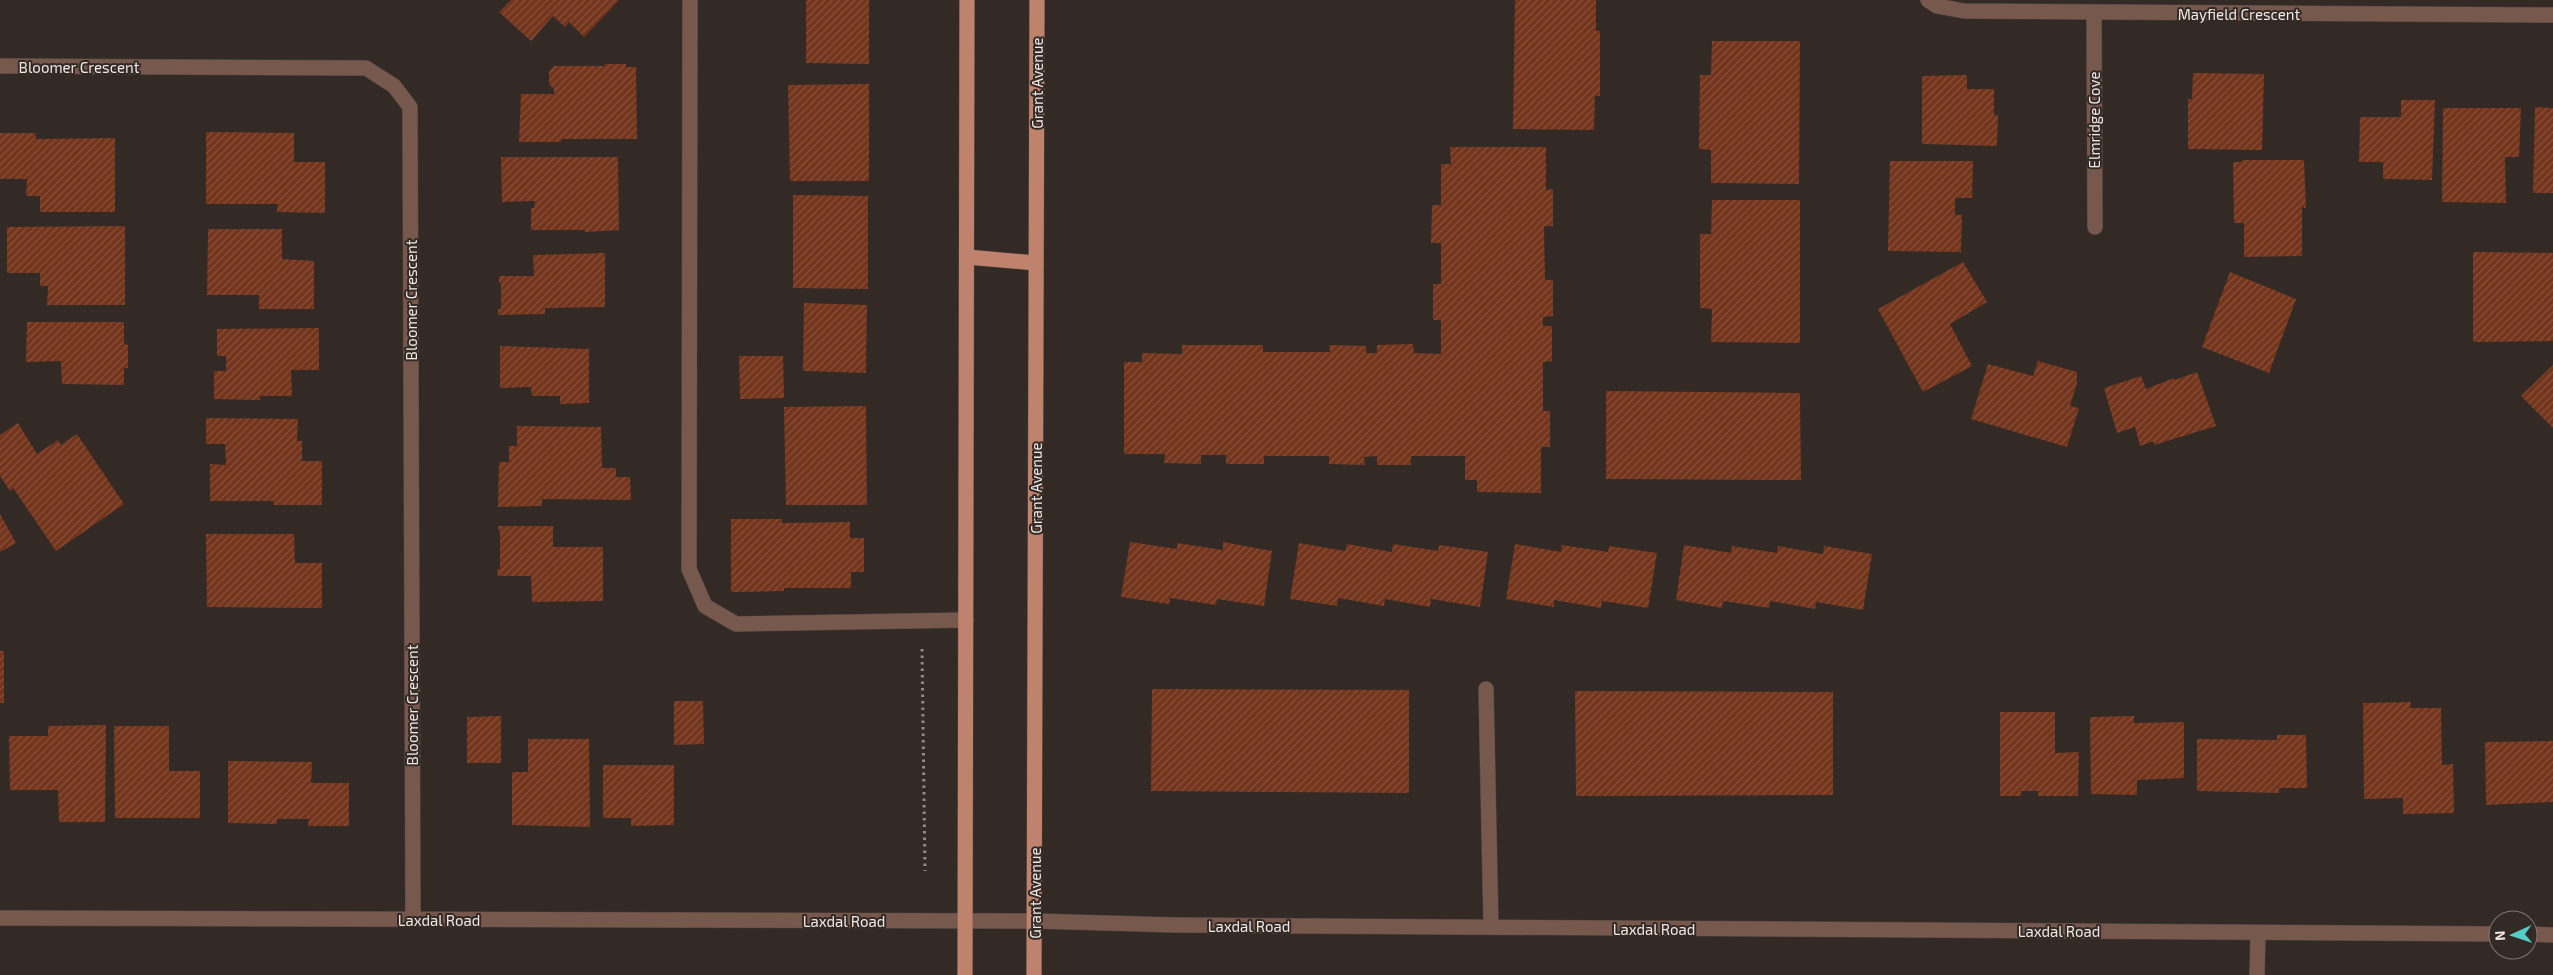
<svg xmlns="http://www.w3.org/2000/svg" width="2553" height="975" viewBox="0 0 2553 975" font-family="'Exo 2',sans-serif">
	<defs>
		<pattern id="building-hatch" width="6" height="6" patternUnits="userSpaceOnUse" patternTransform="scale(1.25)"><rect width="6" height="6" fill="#73341c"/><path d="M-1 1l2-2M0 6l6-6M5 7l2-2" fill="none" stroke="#87513d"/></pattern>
	</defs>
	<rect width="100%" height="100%" fill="#332925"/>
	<g fill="url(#building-hatch)">
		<path d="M511,0h108l-35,37 -15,-15 -4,5 -12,-11 -22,25 -32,-29z"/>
		<path d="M806,0h63v64l-63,-1z"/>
		<path d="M1515,0h81v31h4v65h-5l-1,34 -81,-1z"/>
		<path d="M1712,41h88l-1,143 -88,-1v-33l-12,-1 1,-74h11z"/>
		<path d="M605,64h21v3h10l1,72h-76v3h-42l2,-48h33v-5l-5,-5v-12l5,-6h51z"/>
		<path d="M2193,73l71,1 -2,76 -74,-1v-50h4z"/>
		<path d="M1967,75v14h27v26h4l-1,31 -75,-2v-68z"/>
		<path d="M869,84v97h-79l-2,-96z"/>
		<path d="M2401,100h34l-3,80 -49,-1v-17h-24l1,-45h41z"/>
		<path d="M2535,107l18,1v85h-20z"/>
		<path d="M2443,108h78l-2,49h-14l1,46 -64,-1z"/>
		<path d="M206,132l88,1v29h31v51l-48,-1 1,-8h-72z"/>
		<path d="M0,133h35l1,6 79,-1v74h-75v-16h-14l1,-17h-27z"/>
		<path d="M1450,147h96v43l7,-1v37h-9l1,54h8v36l-10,1v9h9v35l-9,1v49h7v36h-9v46l-64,-1v-12h-12v-24h-54v9h-34v-9l-13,1 1,8 -36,-1v-8h-65v8h-38v-9h-25v9l-37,-1 1,-9h-41v-92h18v-9l40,1v-9h81v7h67l-1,-7 37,1v7h11v-8l36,-1 1,9 27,1v-34h-8v-36h8v-41h-10l1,-38h9v-41h10z"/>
		<path d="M501,157h117l1,73 -34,2v-2h-54v-22h3l1,-7 -33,1z"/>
		<path d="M2242,160h62l2,48 -4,-1v49l-58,1v-34h-10l-1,-61h9z"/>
		<path d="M1890,161h83l-1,37h-17v17h7l-1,37 -73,-1z"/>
		<path d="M793,195l75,1v93l-75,-1z"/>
		<path d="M1712,200h88v143l-89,-1 1,-33 -12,-1v-74h11z"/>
		<path d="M125,226v79h-78l1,-19h-8v-13h-33v-46z"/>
		<path d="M208,229h74v30l32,2v48h-55v-14h-52z"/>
		<path d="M2473,252l80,1v88l-80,1z"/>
		<path d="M605,253v54l-60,1v6l-47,1v-6h3v-27l-2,1v-7h35l-1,-21z"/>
		<path d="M1963,262l24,40 -37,22 22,42 -49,26 -45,-83z"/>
		<path d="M2230,272l66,27 -27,74 -67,-26z"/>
		<path d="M804,303l63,2 -1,68 -63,-2z"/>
		<path d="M27,322h97v22l4,1v23h-4v17l-62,-1 -1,-23 -35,1z"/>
		<path d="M319,328v42h-28l1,26h-32v4l-46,-1v-28h12v-15h-9v-27z"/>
		<path d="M500,346l89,3v54l-29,1v-8h-28l-1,-9 -31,1z"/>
		<path d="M739,356h44l1,42 -44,1z"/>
		<path d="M2038,361l39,11v11l-7,23 9,2 -12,39 -96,-28 17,-55 45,12z"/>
		<path d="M2553,365v63l-32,-32z"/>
		<path d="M2197,372l19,54 -62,19 -1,-4 -13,5 -5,-19 -18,6 -13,-45 37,-12 5,13 28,-11 1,2z"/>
		<path d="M1606,391l194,2 1,87 -195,-1z"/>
		<path d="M866,406l1,99h-81l-2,-98z"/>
		<path d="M206,418l92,1 -1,22h5v20h20v44h-48l-1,-4h-63v-37l16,1 -1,-21h-19z"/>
		<path d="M18,423l19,31 21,-14 3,5 16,-11 47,70 -68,47 -43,-63 -3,3 -10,-15v-41z"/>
		<path d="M517,426l84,1 1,41h14v9h14l1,23 -89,-1v7l-44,1 1,-45h10v-16h8z"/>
		<path d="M0,514l16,29 -16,9z"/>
		<path d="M731,519h51v4l68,-1v16h14v34h-13v16h-67v3l-53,1z"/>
		<path d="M498,526h55v21h50v54l-71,1 -1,-26h-33l-1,-7h3v-35z"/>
		<path d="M206,534h88l1,29h27v45l-115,-1z"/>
		<path d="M1130,542l47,7v-6l46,7v-8l49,9 -8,55 -47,-7 -1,6 -46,-7 -1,6 -48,-7z"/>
		<path d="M1299,543l46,8 2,-7 45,8 1,-8 45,7 1,-6 49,7 -8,55 -49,-8 -1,8 -45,-8 -1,7 -46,-8 -1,8 -47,-7z"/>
		<path d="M1515,544l46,8 1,-7 46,7 1,-6 48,7 -9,55 -46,-7 -1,7 -47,-8v7l-48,-8z"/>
		<path d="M1684,545l47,8 1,-7 45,7 1,-7 45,8 1,-8 48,8 -9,56 -47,-8 -1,7 -45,-8 -1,7 -46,-7 -1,7 -46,-8z"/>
		<rect x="0" y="651" width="4" height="52"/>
		<path d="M1152,689l257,1v103l-258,-2z"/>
		<path d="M1575,691l258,1v103l-257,1z"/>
		<path d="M674,701h29l1,43 -30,1z"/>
		<path d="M2411,702l-1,6h31l1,57 11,-1 1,49 -51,1v-16l-39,1 -1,-96z"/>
		<path d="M2000,712h55v41l24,-1 -1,44h-40v-5h-17v5h-21z"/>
		<path d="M501,716v47h-34v-46z"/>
		<path d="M2134,716v7l50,-1v56l-47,2v15l-46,-1 -1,-77z"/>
		<path d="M106,725l-1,97h-46l-1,-32h-48l-1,-54h39v-10z"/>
		<path d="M114,726h55v45h31v47h-85z"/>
		<path d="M2277,735h29l1,53h-28v5l-82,-2v-52l80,1z"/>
		<path d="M528,739h61l1,88 -78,-2v-53h16z"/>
		<path d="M2553,741v61l-67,3 -1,-63z"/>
		<path d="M228,761l84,1 -1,21h38v43h-41l1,-7h-32v5l-49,-1z"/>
		<path d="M603,765h71v60l-43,1v-8h-28z"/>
	</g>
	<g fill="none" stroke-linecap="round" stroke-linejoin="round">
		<g stroke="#4d4440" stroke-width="16">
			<g id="minor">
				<path d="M690,0l-1,569 16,37 31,18 230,-4"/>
				<path d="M1928,0l9,6 27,5 589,4"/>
				<path d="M2094,13l1,214"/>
				<path d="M0,66l366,2 28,18 16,21 3,813"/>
				<path d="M1486,689l5,238"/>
				<path d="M0,918l1035,3 140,4 1323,9"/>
				<path d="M2528,934l25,1"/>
				<path d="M2257,975l1,-42"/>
			</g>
		</g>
		<g stroke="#4d4440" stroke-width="16">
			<g id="major">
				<path d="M967,257l69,6"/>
				<path d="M965,975l2,-975"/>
				<path d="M1034,975l3,-975"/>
			</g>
		</g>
		<path stroke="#948c88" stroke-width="3" stroke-dasharray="2.5 4" stroke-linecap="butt" d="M922,649l3,222"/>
		<use href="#minor" stroke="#76584d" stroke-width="15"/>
		<use href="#major" stroke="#bf826c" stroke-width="15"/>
	</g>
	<g text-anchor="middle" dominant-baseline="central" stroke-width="4" stroke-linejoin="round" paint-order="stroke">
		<g font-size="15" fill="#efe8e5" stroke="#332925">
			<text x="2239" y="14">Mayfield Crescent</text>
			<text x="79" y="67">Bloomer Crescent</text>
			<text transform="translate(1037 83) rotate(-90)">Grant Avenue</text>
			<text transform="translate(2094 120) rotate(-90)">Elmridge Cove</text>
			<text transform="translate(411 300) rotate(-90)">Bloomer Crescent</text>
			<text transform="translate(1036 488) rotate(-90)">Grant Avenue</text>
			<text transform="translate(412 705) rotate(-90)">Bloomer Crescent</text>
			<text transform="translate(1035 893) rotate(-90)">Grant Avenue</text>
			<text x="439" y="920">Laxdal Road</text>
			<text x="844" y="921">Laxdal Road</text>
			<text x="1249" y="926">Laxdal Road</text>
			<text x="1654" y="929">Laxdal Road</text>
			<text x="2059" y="931">Laxdal Road</text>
		</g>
	</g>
	<g transform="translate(2513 935) rotate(267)"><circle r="24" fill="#332925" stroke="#7e7572"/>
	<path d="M0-4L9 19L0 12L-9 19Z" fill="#54cdc8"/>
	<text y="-8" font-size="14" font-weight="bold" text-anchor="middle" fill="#efe8e5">N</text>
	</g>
</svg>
